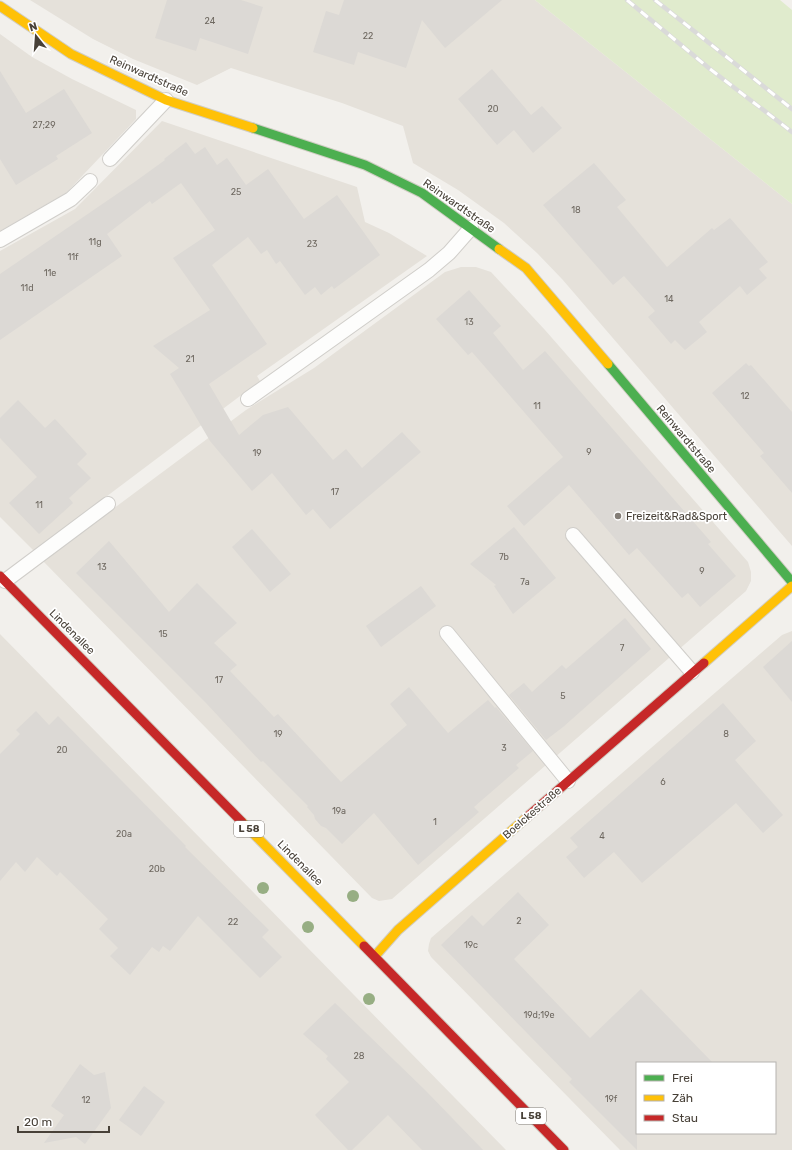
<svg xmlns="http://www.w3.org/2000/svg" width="792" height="1150" viewBox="0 0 792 1150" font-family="Rubik,sans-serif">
	<rect width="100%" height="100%" fill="#f2f0ec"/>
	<g fill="#e5e1da" fill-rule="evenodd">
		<path d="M30,0h505l257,204v342l-230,-267 -25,-26 -33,-30 -46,-33 -45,-27 -10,-37 -61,-23 -111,-35 -34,17 -64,-26 -40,-20z"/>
		<path d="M0,34l32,23 40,22 64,31v9l-70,74 -66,38z"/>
		<path d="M162,121l195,66 8,35 24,11 38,23 -170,120 3,5 -226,170 -34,-34v-266l75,-42z"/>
		<path d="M461,267h15l15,5 54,58 203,232 3,10v9l-5,10 -354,308 -13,2 -7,-3 -329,-337 203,-151 68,-42 131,-96z"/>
		<path d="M792,631v519h-172l-189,-193 -3,-6 1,-7 2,-6 351,-303zM637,1063h138v70h-138z"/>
		<path d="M0,634l506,516h-506z"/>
	</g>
	<path fill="#e0ebcd" d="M535,0h245l12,10v194z"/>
	<g fill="#dcd9d5">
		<path d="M167,0h74l22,7 -15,47 -48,-16 -4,13 -41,-13z"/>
		<path d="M344,0h158l-57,48 -23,-28 -16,48 -48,-16 -4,13 -41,-13 13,-41 13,4z"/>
		<path d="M492,69l39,46 11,-9 20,22 -29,25 -19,-23 -17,15 -39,-46z"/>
		<path d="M0,71l26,42 38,-24 28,44 -36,23 2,3 -42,26 -16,-26z"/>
		<path d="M186,142l9,12 10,-7 12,18 10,-7 19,27 22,-16 36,50 33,-24 43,60 -46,34 -2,-3 -11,9 -6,-8 -10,8 -25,-34 -4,3 -9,-14 -6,4 -13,-17 -36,28 55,79 -58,40 30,51 24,-20 25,-8 45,53 13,-11 16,19 40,-36 19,20 -91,77 -17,-20 -7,6 -34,-42 -20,18 -42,-50 -21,-36 -19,-31 9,-6 -26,-22 57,-36 -37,-52 42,-28 -34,-47 -29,21 -2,-3 -43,33 15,22 -122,84v-66l136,-93 29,-21 -1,-1z"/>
		<path d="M594,163l32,37 -9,7 50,60 45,-39 2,2 16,-12 38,44 -9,7 8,9 -20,17 -7,-9 -41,36 8,10 -22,18 -10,-10 -4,4 -23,-27 7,-6 -31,-35 -11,9 -70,-80z"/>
		<path d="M469,290l32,36 -8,7 30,37 22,-19 166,191 -3,2 28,32 -36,31 -12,-14 -6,5 -45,-50 -8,7 -60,-70 -45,41 -17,-20 56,-49 -91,-105 -4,3 -32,-36z"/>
		<path d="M746,363l3,3 2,-1 41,47v81l-32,-37 4,-3 -52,-60z"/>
		<path d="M18,400l27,28 10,-9 32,35 -10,10 14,14 -22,20 4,5 -34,31 -30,-31 28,-26 -37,-39v-20z"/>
		<path d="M514,527l42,51 -43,36 -19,-28 2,-1 -26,-21z"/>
		<path d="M252,529l39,45 -21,18 -38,-45z"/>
		<path d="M109,541l60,71 28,-29 40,40 -23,20 23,22 -7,6 44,46 4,-3 63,68 66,-57 -17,-21 19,-17 39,46 40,-33 7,8 1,-1 37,44 -17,14 3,3 -45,39 5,5 -61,53 -44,-52 -32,31 -16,-16 -5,-2 -6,-7 -1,-4 -7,-8 1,-1 -45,-45 -2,1 -55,-59 -130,-130z"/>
		<path d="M421,586l15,20 -55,41 -15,-21z"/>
		<path d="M625,618l26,31 -88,78 -17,13 -37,-45 15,-12 8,9 30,-27 4,4z"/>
		<path d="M792,641v61l-29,-35z"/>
		<path d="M723,703l33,38 -21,19 48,55 -20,18 -27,-30 -94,80 -28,-31 -30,26 -18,-21 12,-10 -8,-9z"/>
		<path d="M36,711l13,14 9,-9 128,130 -1,1 84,83 -7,7 20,20 -22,21 -62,-62 -28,35 -7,-5 -4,6 -7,-5 -22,28 -20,-19 8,-8 -19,-19 9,-10 -48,-47 -3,4 -20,-19 -12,15 -9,-10 -16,19v-127l20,-20 -4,-4z"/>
		<path d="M518,892l31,33 -35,34 76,79 51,-49 72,74h-76v87l-68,-68 3,-3 -131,-134 31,-30 11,11z"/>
		<path d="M335,1003l90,87 58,60h-61l-34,-35 -36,35h-4l-33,-35 34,-33 -23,-23 2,-3 -25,-22z"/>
		<path d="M80,1064l14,11 11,-3 6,36 -26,36 -9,-7 -32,6 20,-28 -13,-9z"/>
		<path d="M144,1086l21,16 -24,34 -22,-16z"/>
	</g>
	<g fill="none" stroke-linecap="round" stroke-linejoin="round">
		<g stroke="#d0ceca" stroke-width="16">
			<g id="lane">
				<path d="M110,159l56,-59"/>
				<path d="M0,240l71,-41 19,-18"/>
				<path d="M248,399l181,-129 20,-17 22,-25"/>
				<path d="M573,535l119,137"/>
				<path d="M5,581l103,-77"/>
				<path d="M447,633l121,148"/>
			</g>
		</g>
		<g stroke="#d0cdc3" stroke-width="11">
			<g id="fast">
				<path d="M253,128l112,37 57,28 77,56"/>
				<path d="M608,364l184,218"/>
			</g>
		</g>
		<g stroke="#d0cdc3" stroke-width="11">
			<g id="slow">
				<path d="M0,6l71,48 95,46 87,28"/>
				<path d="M499,249l27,19 82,96"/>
				<path d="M704,663l88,-77"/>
				<path d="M242,822l122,124"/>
				<path d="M375,956l23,-26 128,-112"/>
			</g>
		</g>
		<g stroke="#d0cdc3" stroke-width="11">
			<g id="jam">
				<path d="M0,576l242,246"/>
				<path d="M526,818l178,-155"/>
				<path d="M364,946l200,204"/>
			</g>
		</g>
		<use href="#lane" stroke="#fdfdfc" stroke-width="14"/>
		<use href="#fast" stroke="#4caf50" stroke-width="9"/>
		<use href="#slow" stroke="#ffc107" stroke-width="9"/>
		<use href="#jam" stroke="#c62828" stroke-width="9"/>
		<g stroke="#dadad9" stroke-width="4.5">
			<g id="rail">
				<path d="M627,0l83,69 82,63"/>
				<path d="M655,0l137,109"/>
			</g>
		</g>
		<use href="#rail" stroke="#fff" stroke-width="3" stroke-dasharray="9" stroke-linecap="butt"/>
	</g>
	<g fill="#97ae83">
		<circle cx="263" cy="888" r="6"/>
		<circle cx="353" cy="896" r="6"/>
		<circle cx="308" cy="927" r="6"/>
		<circle cx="369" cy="999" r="6"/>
	</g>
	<circle fill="#847e77" stroke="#fff" stroke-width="1.5" cx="618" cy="516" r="4"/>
	<g text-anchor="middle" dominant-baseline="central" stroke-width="3.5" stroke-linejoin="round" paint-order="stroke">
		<g font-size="9" fill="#6e6860">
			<text x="210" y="21">24</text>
			<text x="368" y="36">22</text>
			<text x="493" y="109">20</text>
			<text x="44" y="125">27;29</text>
			<text x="236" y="192">25</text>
			<text x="576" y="210">18</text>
			<text x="95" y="242">11g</text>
			<text x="312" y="244">23</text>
			<text x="73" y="257">11f</text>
			<text x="50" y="273">11e</text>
			<text x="27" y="288">11d</text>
			<text x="669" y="299">14</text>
			<text x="469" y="322">13</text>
			<text x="190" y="359">21</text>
			<text x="745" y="396">12</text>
			<text x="537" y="406">11</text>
			<text x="589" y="452">9</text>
			<text x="257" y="453">19</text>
			<text x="335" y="492">17</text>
			<text x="39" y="505">11</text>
			<text x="504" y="557">7b</text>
			<text x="102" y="567">13</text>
			<text x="702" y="571">9</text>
			<text x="525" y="582">7a</text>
			<text x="163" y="634">15</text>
			<text x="622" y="648">7</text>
			<text x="219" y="680">17</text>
			<text x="563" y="696">5</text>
			<text x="278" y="734">19</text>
			<text x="726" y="734">8</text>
			<text x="504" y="748">3</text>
			<text x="62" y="750">20</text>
			<text x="663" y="782">6</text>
			<text x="339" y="811">19a</text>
			<text x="435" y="822">1</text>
			<text x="124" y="834">20a</text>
			<text x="602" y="836">4</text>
			<text x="157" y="869">20b</text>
			<text x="519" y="921">2</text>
			<text x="233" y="922">22</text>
			<text x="471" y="945">19c</text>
			<text x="539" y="1015">19d;19e</text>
			<text x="359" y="1056">28</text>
			<text x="611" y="1099">19f</text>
			<text x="86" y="1100">12</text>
		</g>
		<g fill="#fff" stroke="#7f7a74" stroke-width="1">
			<rect x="234" y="821" width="30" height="16" rx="3"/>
			<rect x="516" y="1108" width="30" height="16" rx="3"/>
		</g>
		<g font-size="10" font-weight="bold" fill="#484138">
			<text x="249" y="829">L 58</text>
			<text x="531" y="1116">L 58</text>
		</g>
		<g font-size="11" fill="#484138" stroke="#fff">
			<text transform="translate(149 76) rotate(24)">Reinwardtstraße</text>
			<text transform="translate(459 206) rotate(35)">Reinwardtstraße</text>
			<text transform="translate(686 439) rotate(50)">Reinwardtstraße</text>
			<text transform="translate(72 632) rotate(45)">Lindenallee</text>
			<text transform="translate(532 813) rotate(-41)">Boelckestraße</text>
			<text transform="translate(300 863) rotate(45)">Lindenallee</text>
		</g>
		<g font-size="11" fill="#484138" stroke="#fff" text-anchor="start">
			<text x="626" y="516">Freizeit&amp;Rad&amp;Sport</text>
		</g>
	</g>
	<rect x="636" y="1062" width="140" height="72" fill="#ffffff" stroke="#b6b3af"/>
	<rect x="644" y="1075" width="20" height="6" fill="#4caf50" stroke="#b6b3af"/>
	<text x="672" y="1082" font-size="12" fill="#484138">Frei</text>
	<rect x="644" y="1095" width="20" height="6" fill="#ffc107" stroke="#b6b3af"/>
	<text x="672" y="1102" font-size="12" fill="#484138">Zäh</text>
	<rect x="644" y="1115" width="20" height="6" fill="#c62828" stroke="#b6b3af"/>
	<text x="672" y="1122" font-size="12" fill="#484138">Stau</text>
	<g transform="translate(36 36) rotate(343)" stroke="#ffffff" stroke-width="3" paint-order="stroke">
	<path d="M0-3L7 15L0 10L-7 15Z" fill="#484138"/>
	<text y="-6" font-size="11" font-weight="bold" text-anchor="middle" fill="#484138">N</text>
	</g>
	<path d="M18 1126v6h91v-6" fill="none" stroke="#484138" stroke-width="2"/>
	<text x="24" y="1126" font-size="12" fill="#484138" stroke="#ffffff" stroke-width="3" paint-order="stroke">20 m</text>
</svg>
